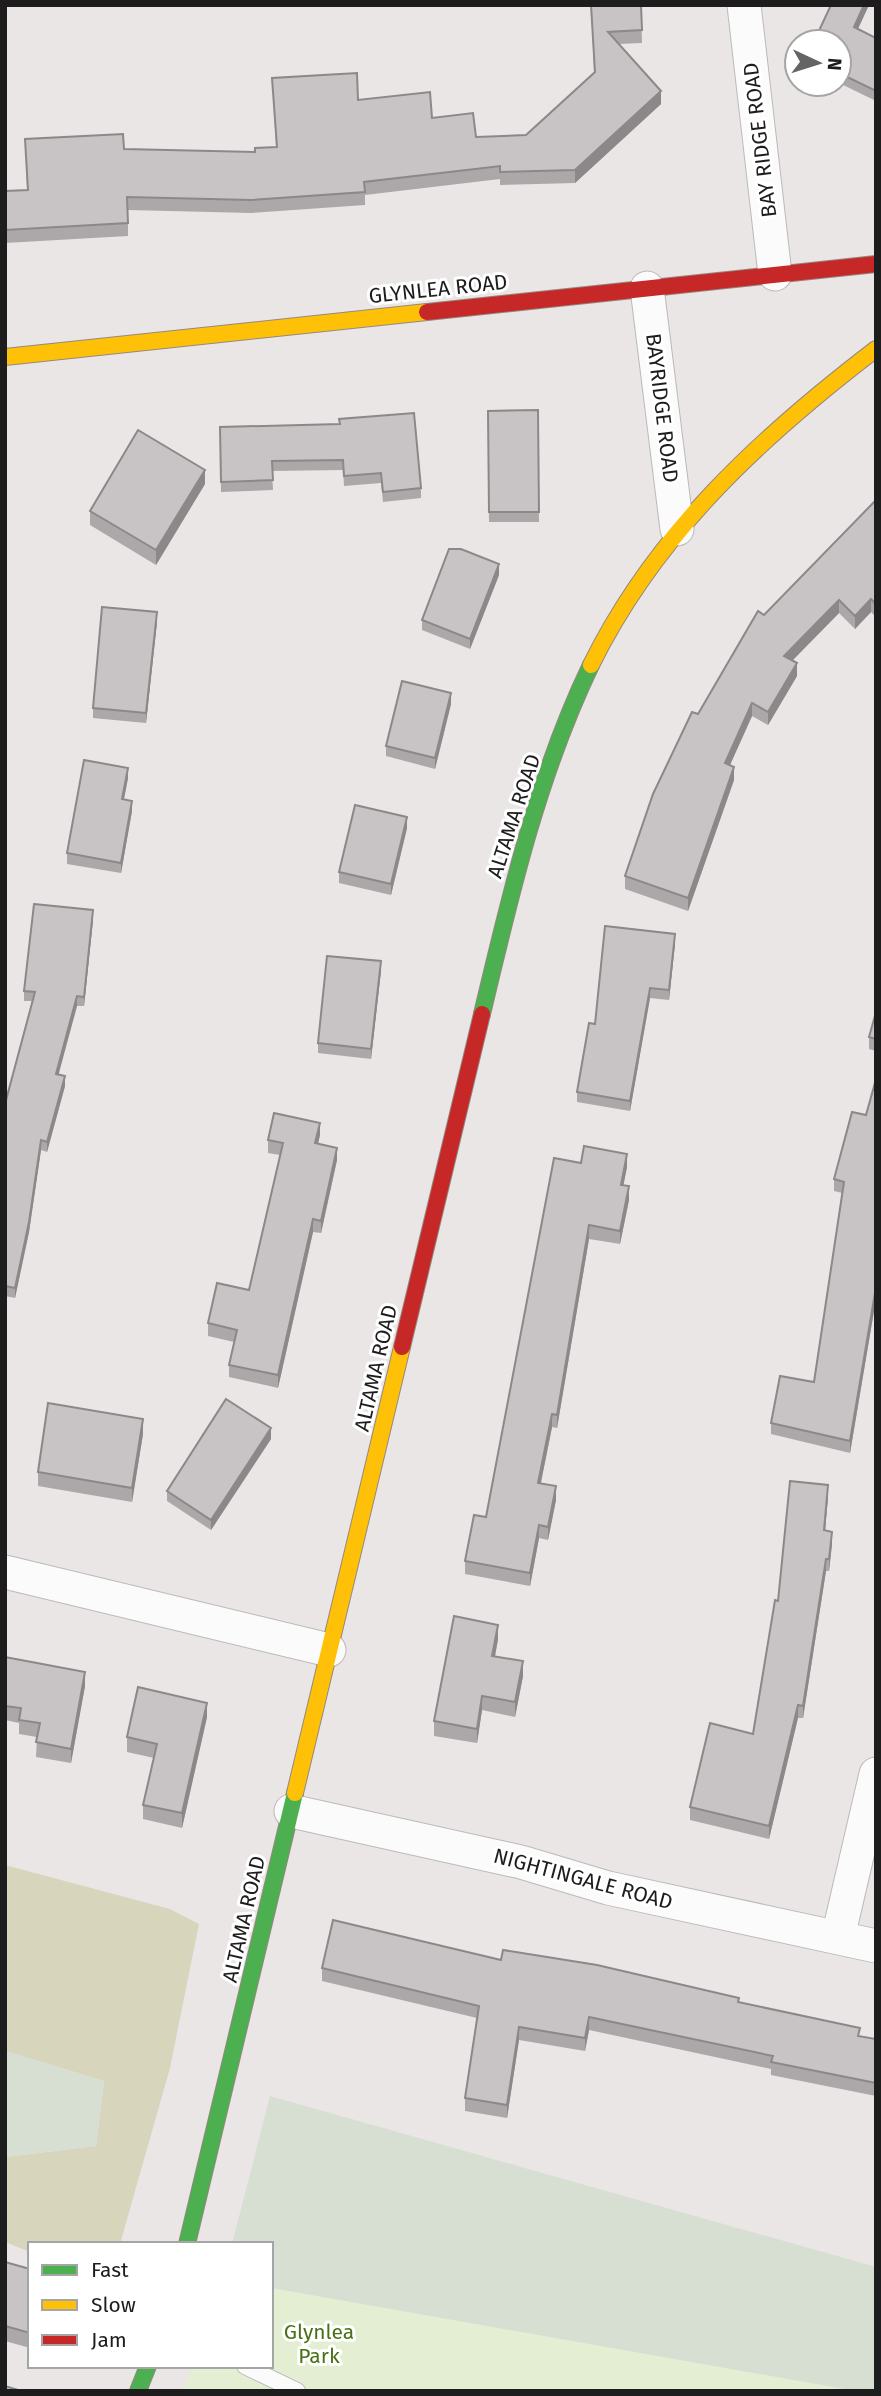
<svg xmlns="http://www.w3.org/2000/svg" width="881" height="2396" viewBox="0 0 881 2396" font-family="'Fira Sans',sans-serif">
	<rect width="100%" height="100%" fill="#ebe6e6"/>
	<path fill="#d7d6bd" d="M5,1865l165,44 29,15 -29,144 -50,176h-90v8l-25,-10v-85l91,-11 8,-65 -99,-30z"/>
	<g fill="#d6dfd2">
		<path d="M5,2051l99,30 -8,65 -91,11z"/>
		<path d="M270,2096l606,171v124h-21l-584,-103v-44h-39z"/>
	</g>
	<path fill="#e4eed3" d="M271,2288l584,103h-672l9,-25h79z"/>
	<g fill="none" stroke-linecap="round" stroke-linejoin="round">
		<g stroke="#bbb9b9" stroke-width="18">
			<path id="lane" d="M245,2366l52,25"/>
		</g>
		<g stroke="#bbb9b9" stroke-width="35">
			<g id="street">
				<path d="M744,5l31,269"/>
				<path d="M647,288l30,241"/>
				<path d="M5,1572l324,78"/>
				<path d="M291,1811l230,51 87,26 268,58"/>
				<path d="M838,1937l38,-163"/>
			</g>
		</g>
		<g stroke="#948880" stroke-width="18">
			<g id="fast">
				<path d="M482,1014c28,-118 56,-239 109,-349"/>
				<path d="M187,2244l108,-451"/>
				<path d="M138,2391l10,-25"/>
			</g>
		</g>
		<g stroke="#948880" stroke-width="18">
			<g id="slow">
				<path d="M5,357l422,-45"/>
				<path d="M591,665c65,-132 170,-228 285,-316"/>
				<path d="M295,1793l107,-446"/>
			</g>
		</g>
		<g stroke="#948880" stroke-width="18">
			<g id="jam">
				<path d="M427,312l449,-48"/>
				<path d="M402,1347l80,-333"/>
			</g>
		</g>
		<use href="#lane" stroke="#fcfbfb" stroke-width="16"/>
		<use href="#street" stroke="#fcfbfb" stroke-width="33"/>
		<use href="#fast" stroke="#4caf50" stroke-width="16"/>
		<use href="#slow" stroke="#ffc107" stroke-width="16"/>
		<use href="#jam" stroke="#c62828" stroke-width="16"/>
	</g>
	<g fill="#aca8a9">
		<path d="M591,5h50l1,38 -23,1 42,60 -86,79 -75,2v-6l-135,16v10l-114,8 -123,-3v26l-123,7v-52l22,-1 -2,-51 99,10 131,3 21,-5 -4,-69 160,40 44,19 50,-2 68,-62z"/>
		<path d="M831,5h38l-11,24 18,9v63l-37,-18v-41h-24v-3z"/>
		<path d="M538,410l1,112h-50l-1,-111z"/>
		<path d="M339,424l82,64v10l-38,4 -2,-19 -37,3 -1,-16 -71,1 1,19 -52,2 -1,-65z"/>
		<path d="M205,484l-49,81 -66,-40v-14z"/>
		<path d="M876,500v117l-5,-5 -16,17 -16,-16 -47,48 5,15 -29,49 -16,-9 -22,49 4,15 -46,131 -63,-22v-13l73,-162 66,-99z"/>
		<path d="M499,575l-29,74 -48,-19v-10z"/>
		<path d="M157,622l-11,101 -53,-5v-10z"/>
		<path d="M451,704l-16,65 -49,-13v-10z"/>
		<path d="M128,778l-4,21 8,12 -11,62 -54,-9v-11z"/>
		<path d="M407,828l-16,67 -52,-12v-11z"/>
		<path d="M93,920l-9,86h-7l-19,68 7,12 -18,66 -6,-2 -12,82 -14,66 -10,-2v-192l27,-103h-8v-10z"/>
		<path d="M675,944l-6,56 -19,-2 -20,113 -53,-9v-10l18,-68z"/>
		<path d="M381,971l-10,88 -53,-6v-10z"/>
		<path d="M876,1012v39l-7,-2v-12z"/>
		<path d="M876,1079v220l-26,154 -79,-19v-11l43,-41 28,-189 -8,-2v-12l32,-64z"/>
		<path d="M320,1135l-2,9 19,16 -16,73 -8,-1 -35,156 -49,-11v-12l5,-23 -26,-6v-13l41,-33 31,-135 -12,-2v-13z"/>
		<path d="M581,1163l46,4 -4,18 6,15 -9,44 -31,-5 -32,189 -5,-1 -11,56 15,17 -8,40 -9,-2 -9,48 -65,-12v-13l21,-44z"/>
		<path d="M143,1434l-11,68 -94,-16v-14z"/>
		<path d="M271,1439l-60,91 -44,-29v-10z"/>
		<path d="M828,1497l-3,34 7,13 -3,27h-3l-23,147h-5l-29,121 -79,-19v-13l63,-73 25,-133z"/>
		<path d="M498,1639l-3,18 28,19 -8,41 -33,-7 -5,33 -43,-7v-15z"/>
		<path d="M5,1657l80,29 -14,77 -35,-6 1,-20 -18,-3v-11l-14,-3z"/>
		<path d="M207,1717l-25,111 -39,-9v-14l11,-47 -27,-6v-15z"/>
		<path d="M501,1960l238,42 121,34 16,3v57l-105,-21v-6l-182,-39 -4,21 -66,-11 -12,78 -42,-7v-13l12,-80 -155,-37v-13z"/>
		<path d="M5,2262l25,7v79l-25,-7z"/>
	</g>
	<g fill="#8c8889">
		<path d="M864,5h5l-15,32v-10z"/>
		<path d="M661,91v13l-86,79v-13z"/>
		<path d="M205,470v14l-49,81v-15z"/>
		<path d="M499,564v11l-29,74v-10z"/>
		<path d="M871,599v13l-16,17v-13z"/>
		<path d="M839,600v13l-55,56v-13z"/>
		<path d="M157,612v10l-11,101v-10z"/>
		<path d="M797,663v13l-29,49v-13z"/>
		<path d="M451,693v11l-16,65v-11z"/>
		<path d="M752,703v13l-27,60v-13z"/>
		<path d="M734,767v13l-46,131v-13z"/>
		<path d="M128,768v10l-6,31v-10z"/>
		<path d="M132,801v10l-11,62v-10z"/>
		<path d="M407,817v11l-16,67v-11z"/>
		<path d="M93,910v10l-9,86v-9z"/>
		<path d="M675,934v10l-6,56v-10z"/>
		<path d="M381,961v10l-10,88v-10z"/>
		<path d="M650,988v10l-20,113v-10z"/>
		<path d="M77,996v10l-21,78v-10z"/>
		<path d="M65,1076v10l-18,66v-10z"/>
		<path d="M320,1123v12l-5,21v-13z"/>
		<path d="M41,1140v10l-12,82 -14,66v-10z"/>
		<path d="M337,1148v12l-16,73v-12z"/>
		<path d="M627,1154v13l-6,31v-13z"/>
		<path d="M629,1186v14l-9,44v-13z"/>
		<path d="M313,1219v13l-35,156v-13z"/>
		<path d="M589,1225v14l-32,189v-13z"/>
		<path d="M876,1287v12l-26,154v-12z"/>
		<path d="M552,1414v13l-14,69v-13z"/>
		<path d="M143,1419v15l-11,68v-14z"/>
		<path d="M271,1428v11l-60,91v-10z"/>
		<path d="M828,1485v12l-4,46v-13z"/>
		<path d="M556,1486v14l-8,40v-13z"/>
		<path d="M539,1525v13l-9,48v-13z"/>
		<path d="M832,1532v12l-3,27v-12z"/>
		<path d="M826,1559v12l-23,147v-12z"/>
		<path d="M498,1625v14l-6,32v-15z"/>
		<path d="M523,1661v15l-8,41v-15z"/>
		<path d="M85,1672v14l-14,77v-14z"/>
		<path d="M482,1696v14l-5,33v-14z"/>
		<path d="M207,1703v14l-25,111v-15z"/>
		<path d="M798,1705v13l-29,121v-13z"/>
		<path d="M589,2017v13l-4,21v-13z"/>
		<path d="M519,2027v13l-12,78v-13z"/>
	</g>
	<g fill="#c8c3c4" stroke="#8c8889" stroke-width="2">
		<path d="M591,5h50l1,25 -34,2 53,59 -86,79 -75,2v-6l-136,16 1,10 -114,8 -124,-3 1,26 -123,7v-39l23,-1 -3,-51 98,-5 1,15 131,3v-4l22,-1 -5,-69 85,-5 1,27 72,-8 2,26 41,-5 3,24 50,-2 69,-63z"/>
		<path d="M831,5h33l-10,22 22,11v53l-37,-18v-31h-19l-5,-3z"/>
		<path d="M538,410l1,102h-50l-1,-101z"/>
		<path d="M414,413l7,75 -38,4 -2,-19 -37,3 -1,-16 -71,1 1,19 -52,2 -1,-55 120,-3 -1,-5z"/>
		<path d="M138,430l67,40 -49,80 -66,-39z"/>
		<path d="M876,500v104l-5,-5 -16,17 -16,-16 -55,56 13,7 -29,49 -16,-9 -27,60 9,4 -46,131 -63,-22 28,-82 39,-82 6,2 60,-103 6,4z"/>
		<path d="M449,549h12l38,15 -29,75 -48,-19z"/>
		<path d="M102,607l55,5 -11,101 -53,-5z"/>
		<path d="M402,681l49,12 -16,65 -49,-12z"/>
		<path d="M84,760l44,8 -6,31 10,2 -11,62 -54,-10z"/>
		<path d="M355,805l52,12 -16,67 -52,-12z"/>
		<path d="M34,904l59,6 -9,87 -7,-1 -21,78 9,2 -18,66 -6,-2 -12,82 -14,66 -10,-2v-182l30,-112 -11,-1z"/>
		<path d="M605,926l70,8 -6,56 -19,-2 -20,113 -53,-9 12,-69 6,1z"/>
		<path d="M327,956l54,5 -10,88 -53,-6z"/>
		<path d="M876,1012v27l-7,-2z"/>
		<path d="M876,1079v208l-26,154 -79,-18 9,-47 34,6 30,-200 -10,-3 18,-67 14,3z"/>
		<path d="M274,1113l46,10 -5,20 22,5 -16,73 -8,-2 -35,156 -49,-10 8,-35 -29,-7 9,-40 32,7 34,-147 -15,-3z"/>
		<path d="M584,1146l43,8 -6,31 8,1 -9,45 -31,-6 -32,190 -5,-1 -14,69 18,3 -8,41 -9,-2 -9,48 -65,-12 9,-46 12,2 68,-359 27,5z"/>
		<path d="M226,1399l45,29 -60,92 -44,-29z"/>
		<path d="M48,1403l95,16 -11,69 -94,-16z"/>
		<path d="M790,1481l38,4 -4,45 8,2 -3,27h-3l-23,147 -5,-1 -29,121 -79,-19 20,-84 43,11 22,-134 3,1z"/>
		<path d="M454,1616l44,9 -6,31 31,5 -8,41 -33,-6 -5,33 -43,-8z"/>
		<path d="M5,1657l80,15 -14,77 -35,-7 4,-19 -21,-3 2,-12 -16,-2z"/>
		<path d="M138,1687l69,16 -25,110 -39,-8 14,-61 -30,-7z"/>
		<path d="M333,1920l168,40 2,-10 94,15 142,33 -1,4 122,26 -2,8 18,3v44l-105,-21 2,-6 -184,-39 -4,21 -66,-11 -12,78 -42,-7 14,-92 -157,-38z"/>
		<path d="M5,2262l25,7v64l-25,-7z"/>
		<path d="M5,2386l13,4 -1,1h-12z"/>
	</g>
	<g text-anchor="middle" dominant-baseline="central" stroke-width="6" stroke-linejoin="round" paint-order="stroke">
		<g font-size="21" fill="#1d1d1d" stroke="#fff">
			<text transform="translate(760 140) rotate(-97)">BAY RIDGE ROAD</text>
			<text transform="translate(438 289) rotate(-6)">GLYNLEA ROAD</text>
			<text transform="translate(662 408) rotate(83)">BAYRIDGE ROAD</text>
			<text transform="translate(514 816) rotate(-72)">ALTAMA ROAD</text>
			<text transform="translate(376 1368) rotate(-77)">ALTAMA ROAD</text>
			<text transform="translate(583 1879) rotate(15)">NIGHTINGALE ROAD</text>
			<text transform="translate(244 1919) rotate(-77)">ALTAMA ROAD</text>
		</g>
		<g font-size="21" fill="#497115" stroke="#fff">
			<text x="319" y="2332">Glynlea<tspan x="319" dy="24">Park</tspan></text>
		</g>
	</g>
	<rect width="881" height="2396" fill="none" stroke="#1d1d1d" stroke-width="14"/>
	<rect x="28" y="2242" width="245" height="126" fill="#ffffff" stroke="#a5a5a5" stroke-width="2"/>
	<rect x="42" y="2265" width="35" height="10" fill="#4caf50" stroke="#a5a5a5" stroke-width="2"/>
	<text x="91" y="2277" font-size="21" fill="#1d1d1d">Fast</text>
	<rect x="42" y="2300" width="35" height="10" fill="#ffc107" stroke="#a5a5a5" stroke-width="2"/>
	<text x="91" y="2312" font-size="21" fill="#1d1d1d">Slow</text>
	<rect x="42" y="2335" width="35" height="10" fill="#c62828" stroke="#a5a5a5" stroke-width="2"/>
	<text x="91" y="2347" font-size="21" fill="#1d1d1d">Jam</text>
	<g transform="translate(818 63) rotate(94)"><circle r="33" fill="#ffffff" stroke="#a5a5a5" stroke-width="2"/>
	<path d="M0-5L12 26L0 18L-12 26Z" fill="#656363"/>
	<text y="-10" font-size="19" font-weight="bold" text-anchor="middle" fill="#1d1d1d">N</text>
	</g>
</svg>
